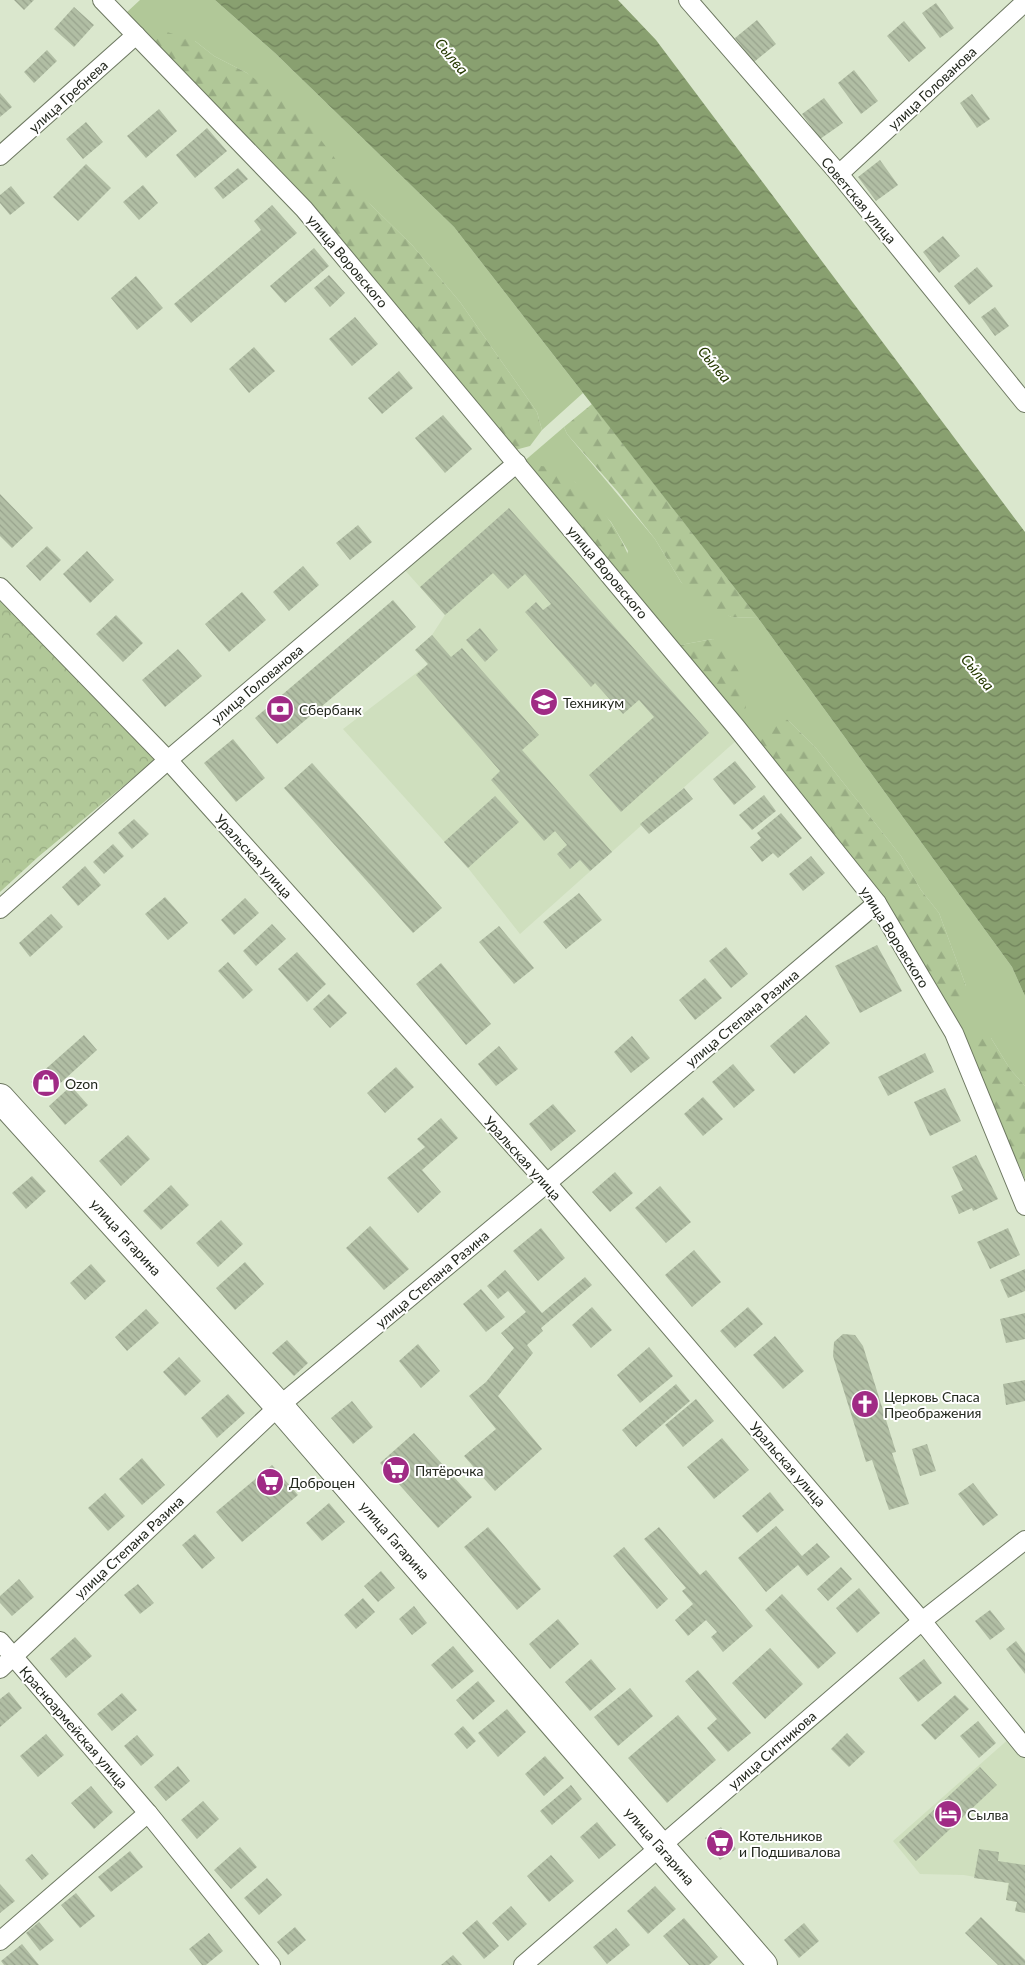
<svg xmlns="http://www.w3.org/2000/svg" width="1025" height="1965" viewBox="0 0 1025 1965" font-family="Lato,sans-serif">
	<defs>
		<pattern id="forest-firs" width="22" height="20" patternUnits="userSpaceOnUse" patternTransform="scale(1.25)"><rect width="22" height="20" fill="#b1c898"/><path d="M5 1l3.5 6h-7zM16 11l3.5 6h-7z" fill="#98ac83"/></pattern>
		<pattern id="park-crowns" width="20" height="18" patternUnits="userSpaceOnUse" patternTransform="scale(1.25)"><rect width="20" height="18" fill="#b1c898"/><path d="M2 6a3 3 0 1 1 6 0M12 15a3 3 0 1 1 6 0" fill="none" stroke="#98ac83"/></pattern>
		<pattern id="water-waves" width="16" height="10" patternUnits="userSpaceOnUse" patternTransform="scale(1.25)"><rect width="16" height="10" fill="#89a070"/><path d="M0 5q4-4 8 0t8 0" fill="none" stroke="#70825b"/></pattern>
		<pattern id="building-back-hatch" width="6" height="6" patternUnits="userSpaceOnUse" patternTransform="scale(1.25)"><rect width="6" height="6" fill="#b1bea4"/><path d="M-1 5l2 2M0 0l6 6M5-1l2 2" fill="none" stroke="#98a38d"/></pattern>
	</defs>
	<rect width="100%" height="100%" fill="#dae7cd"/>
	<g fill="#cfdfbe">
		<path d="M517,468l221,271 -218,195 -52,-66 -125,-139 85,-65 -13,-14 17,-15 13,-20 -43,-48z"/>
		<path d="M1011,1737l14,17v159l-10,-2 2,-9 -11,-2 2,-17 -44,-8 -44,-1 -27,-33z"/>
	</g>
	<g fill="#b1c898">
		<path d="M140,0h75l60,53 179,174 129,166 -41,37 -5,-18 -77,-110 -48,-57 -41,-40 -124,-132 -33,-17 -19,-15 -48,2 -21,-30z"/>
		<path d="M564,427l3,7 88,105 26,43 50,35 27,1 254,349 13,29v90l-15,-17 -19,-31 -23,14 -17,-35 15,-31 -27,-73 -18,-23 -20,-34 -85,-108 -28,-28 -38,13 -14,-17 -23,-77 -33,6 -60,-68 8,-26 -17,-29 -36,-40 -47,-12 -6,-7z"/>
	</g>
	<g fill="url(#forest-firs)">
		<path d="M167,32l28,9 19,15 33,17 53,40 71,92 41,40 48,57 77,110 5,18 -12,16 -15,4 -368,-407 4,-5z"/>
		<path d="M592,404l166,214 -27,-1 -29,-15 -21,-20 -26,-43 -37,-47 -51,-58 -3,-7z"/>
		<path d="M541,466c40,4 82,66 92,103l-13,8 -92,-107z"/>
		<path d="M713,639c21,23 34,35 33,69l-10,8 -56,-71z"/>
		<path d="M774,718l14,2 28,28 85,108 20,34 18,23 27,73 2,11 -9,14 -8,6 -70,-123 -131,-161z"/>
		<path d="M981,1032l10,6 19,31 15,17v93l-57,-127v-12l5,-5z"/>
	</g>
	<path fill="url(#park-crowns)" d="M0,597l157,161 -119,99 -38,35z"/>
	<path fill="url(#water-waves)" d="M215,0h403l38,40 369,492v464l-13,-29 -254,-349 -304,-391 -179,-174z"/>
	<g fill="url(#building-back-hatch)">
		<path d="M14,0h20l-10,10z"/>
		<path d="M936,3l18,25 -14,10 -18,-25z"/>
		<path d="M74,7l20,18 -20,22 -20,-18z"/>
		<path d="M757,20l19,24 -22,18 -19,-24z"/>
		<path d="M904,21l22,27 -17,14 -22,-26z"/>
		<path d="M47,50l10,11 -23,22 -10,-11z"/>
		<path d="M854,70l24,31 -17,13 -23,-31z"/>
		<path d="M0,93l12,14 -12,10z"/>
		<path d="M972,94l18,25 -13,9 -17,-25z"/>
		<path d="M824,98l19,25 -23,16 -18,-25z"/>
		<path d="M159,109l18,22 -31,27 -19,-22z"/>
		<path d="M86,122l17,20 -20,17 -17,-20z"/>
		<path d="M207,128l20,23 -32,27 -19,-23z"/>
		<path d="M880,160l18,25 -22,16 -18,-24z"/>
		<path d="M86,164l25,24 -33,33 -25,-24z"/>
		<path d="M238,168l10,11 -25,20 -9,-11z"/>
		<path d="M143,185l15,18 -19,17 -16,-18z"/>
		<path d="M11,186l14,17 -15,12 -10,-12v-8z"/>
		<path d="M272,205l25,28 -106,90 -17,-19 87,-74 -7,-9z"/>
		<path d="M943,236l17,20 -21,17 -16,-21z"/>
		<path d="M314,248l15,18 -44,37 -15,-17z"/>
		<path d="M977,267l16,19 -24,19 -15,-19z"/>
		<path d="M329,275l16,18 -15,14 -16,-19z"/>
		<path d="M136,276l27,32 -26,22 -26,-32z"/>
		<path d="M995,307l14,19 -14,10 -14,-19z"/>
		<path d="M355,317l23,27 -26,22 -23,-27z"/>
		<path d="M254,347l21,24 -26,22 -20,-24z"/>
		<path d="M399,371l14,17 -31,26 -14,-16z"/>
		<path d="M443,415l29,34 -27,24 -30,-35z"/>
		<path d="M0,494l33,34 -21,20 -12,-12z"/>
		<path d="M509,508l200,225 -88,79 -32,-37 65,-58 -15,-17 -16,14 -28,-31 -4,4 -66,-75 11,-10 7,8 8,-6 -26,-30 -17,15 -15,-16 -48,42 -25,-28z"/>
		<path d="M358,525l14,17 -22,18 -14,-17z"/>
		<path d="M47,546l14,14 -21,21 -14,-15z"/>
		<path d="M87,551l27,29 -24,23 -27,-29z"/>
		<path d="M303,566l16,19 -30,26 -16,-19z"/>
		<path d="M242,592l24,28 -37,32 -24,-28z"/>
		<path d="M393,600l23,27 -139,117 -22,-26z"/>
		<path d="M116,615l27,28 -20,19 -27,-28z"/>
		<path d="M480,628l18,22 -13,12 -19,-22z"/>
		<path d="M432,635l19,22 11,-9 77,87 -17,15 90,102 -22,19 -10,-11 -10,9 -13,-15 10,-9 -12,-14 -11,10 -53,-61 9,-9 -84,-96 12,-11 -13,-14z"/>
		<path d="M178,649l24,27 -37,31 -23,-27z"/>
		<path d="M233,739l32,39 -29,24 -32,-39z"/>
		<path d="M735,761l21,26 -22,18 -21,-26z"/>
		<path d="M312,763l130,145 -29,25 -129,-145z"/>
		<path d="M684,788l9,11 -44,35 -9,-10z"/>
		<path d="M764,795l12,16 -24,19 -13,-15z"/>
		<path d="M495,796l24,26 -51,46 -24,-26z"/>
		<path d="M781,813l21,25 -24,20 -5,-5 -11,9 -12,-15 11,-9 -4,-5z"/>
		<path d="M134,819l15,15 -17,15 -14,-16z"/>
		<path d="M113,844l11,12 -20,18 -11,-12z"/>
		<path d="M811,856l14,17 -22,18 -14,-17z"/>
		<path d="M85,866l16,19 -23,21 -16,-19z"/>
		<path d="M579,893l23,27 -36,29 -23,-27z"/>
		<path d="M165,897l23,26 -20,17 -23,-26z"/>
		<path d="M245,898l14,15 -25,22 -13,-15z"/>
		<path d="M51,914l12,13 -33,30 -11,-14z"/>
		<path d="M272,924l14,15 -30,27 -13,-15z"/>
		<path d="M499,926l35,42 -20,16 -35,-42z"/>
		<path d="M877,945l25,46 -42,22 -25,-47z"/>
		<path d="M726,947l22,27 -17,14 -22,-27z"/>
		<path d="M297,952l29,32 -19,18 -29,-33z"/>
		<path d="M228,962l25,28 -10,9 -25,-28z"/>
		<path d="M441,963l50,61 -25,21 -50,-61z"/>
		<path d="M705,978l17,20 -27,22 -16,-20z"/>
		<path d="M329,994l18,19 -17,15 -17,-19z"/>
		<path d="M806,1015l24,28 -36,31 -24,-28z"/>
		<path d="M84,1035l13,15 -52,47 -14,-15z"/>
		<path d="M632,1036l18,22 -19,15 -17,-21z"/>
		<path d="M499,1046l19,23 -22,17 -18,-22z"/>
		<path d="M925,1053l9,19 -46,24 -10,-19z"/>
		<path d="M733,1064l22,26 -21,18 -22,-26z"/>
		<path d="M396,1067l18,20 -29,26 -18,-20z"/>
		<path d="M71,1086l17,19 -23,20 -16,-19z"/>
		<path d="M945,1088l16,33 -31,15 -16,-34z"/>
		<path d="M703,1097l20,22 -20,17 -19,-22z"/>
		<path d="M553,1104l23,27 -25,20 -22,-27z"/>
		<path d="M441,1118l17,20 -36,32 19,22 -23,21 -31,-35 38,-31 -8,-8z"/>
		<path d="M128,1135l22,24 -29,27 -22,-25z"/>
		<path d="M976,1155l22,44 -25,12 -1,-3 -13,6 -8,-18 12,-6 -11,-23z"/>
		<path d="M615,1172l18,21 -23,19 -18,-20z"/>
		<path d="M32,1176l14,15 -20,18 -14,-16z"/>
		<path d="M171,1185l18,20 -28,25 -18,-19z"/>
		<path d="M660,1186l31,36 -25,21 -31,-35z"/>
		<path d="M221,1220l22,24 -25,23 -22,-24z"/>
		<path d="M370,1226l39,43 -25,21 -38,-42z"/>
		<path d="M541,1228l24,30 -27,23 -25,-30z"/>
		<path d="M1008,1228l12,27 -30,14 -13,-27z"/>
		<path d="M694,1250l27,32 -29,25 -27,-32z"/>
		<path d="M245,1262l19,22 -29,26 -19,-22z"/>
		<path d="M91,1264l15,17 -21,19 -15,-17z"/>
		<path d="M1025,1269v22l-17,7 -8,-18z"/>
		<path d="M505,1270l37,43 43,-36 7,8 -51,43 2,3 -16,14 6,8 -35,43 44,53 -47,42 -31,-35 32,-27 -27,-33 17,-14 28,-34 -13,-15 25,-21 -18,-21 -10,8 -11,-13z"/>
		<path d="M481,1289l24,28 -19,15 -23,-28z"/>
		<path d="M592,1307l20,23 -21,18 -19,-23z"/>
		<path d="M748,1307l15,17 -28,24 -15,-17z"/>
		<path d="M146,1309l13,14 -32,28 -12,-14z"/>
		<path d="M1025,1313v26l-19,4 -6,-24z"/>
		<path d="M843,1334l12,1 8,11 33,106 -4,1 17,51 -20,6 -17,-50 -6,2 -33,-106 1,-14z"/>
		<path d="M775,1336l29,35 -21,18 -30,-34z"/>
		<path d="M287,1340l21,23 -14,13 -22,-23z"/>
		<path d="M418,1344l22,27 -19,17 -22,-27z"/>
		<path d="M649,1347l24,29 -33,27 -23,-28z"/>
		<path d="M179,1357l22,24 -16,15 -22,-24z"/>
		<path d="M1025,1380v21l-19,4 -3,-21z"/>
		<path d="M676,1384l14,17 -54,46 -14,-17z"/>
		<path d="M228,1394l17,19 -28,25 -16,-20z"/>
		<path d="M696,1399l18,22 -31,26 -18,-22z"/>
		<path d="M352,1401l21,26 -20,17 -22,-26z"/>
		<path d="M414,1433l58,64 -34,31 -58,-65z"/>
		<path d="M722,1438l27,32 -35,29 -27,-32z"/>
		<path d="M927,1444l9,27 -16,5 -8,-27z"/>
		<path d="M142,1458l23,27 -23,20 -23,-26z"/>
		<path d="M272,1465l26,30 -56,47 -26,-30z"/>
		<path d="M973,1483l25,32 -15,11 -25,-32z"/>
		<path d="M770,1492l14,18 -27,23 -15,-17z"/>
		<path d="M105,1493l20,23 -17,15 -20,-23z"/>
		<path d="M329,1503l16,19 -23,19 -16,-18z"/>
		<path d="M776,1526l26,30 15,-13 13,14 -23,19 -9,-11 -32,27 -28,-34z"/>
		<path d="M488,1527l53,62 -24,21 -53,-63z"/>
		<path d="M659,1527l41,48 6,-5 47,56 -30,26 -12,-15 6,-5 -11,-12 -18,16 -13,-16 18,-16 -11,-13 4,-3 -42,-49z"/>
		<path d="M195,1534l20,24 -13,11 -20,-24z"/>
		<path d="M624,1547l44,52 -11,10 -44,-53z"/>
		<path d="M841,1567l11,12 -24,22 -11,-12z"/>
		<path d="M381,1571l14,17 -17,14 -14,-16z"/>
		<path d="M19,1579l15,18 -22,19 -12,-13v-7z"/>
		<path d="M138,1584l16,19 -14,11 -16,-19z"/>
		<path d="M859,1588l21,25 -23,20 -21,-25z"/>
		<path d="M782,1594l54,59 -18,16 -53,-59z"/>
		<path d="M363,1598l12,14 -19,17 -12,-14z"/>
		<path d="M414,1606l13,17 -15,12 -13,-16z"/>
		<path d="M990,1610l15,19 -15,11 -15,-19z"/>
		<path d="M558,1619l21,25 -29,25 -21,-25z"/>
		<path d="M75,1637l17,19 -26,22 -16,-19z"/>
		<path d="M1016,1641l9,12v21l-19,-25z"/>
		<path d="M453,1646l21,25 -22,18 -21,-24z"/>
		<path d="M770,1648l33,36 -38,35 -33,-36z"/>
		<path d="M591,1659l25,30 -26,22 -25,-29z"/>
		<path d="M924,1659l18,24 -24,19 -19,-24z"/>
		<path d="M698,1670l53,63 -23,19 -21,-24 10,-9 -32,-38z"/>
		<path d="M478,1681l17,20 -22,19 -17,-20z"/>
		<path d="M630,1688l23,28 -35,30 -24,-29z"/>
		<path d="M9,1692l13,16 -22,19v-28z"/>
		<path d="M122,1693l15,17 -25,21 -15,-17z"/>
		<path d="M955,1695l14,14 -34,31 -14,-15z"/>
		<path d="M507,1709l19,23 -28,25 -20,-24z"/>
		<path d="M678,1715l38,45 -49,43 -39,-45z"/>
		<path d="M978,1721l18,22 -17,15 -19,-22z"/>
		<path d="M463,1726l13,15 -9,8 -13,-15z"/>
		<path d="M847,1733l18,19 -16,15 -18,-18z"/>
		<path d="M46,1734l18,21 -26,22 -18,-21z"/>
		<path d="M137,1735l17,20 -13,11 -17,-20z"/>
		<path d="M545,1756l19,22 -20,18 -19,-22z"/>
		<path d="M178,1766l12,15 -24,20 -12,-14z"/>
		<path d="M980,1767l17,18 -81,76 -17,-19z"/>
		<path d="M571,1785l11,14 -30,26 -12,-14z"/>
		<path d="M91,1786l22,26 -19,17 -23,-26z"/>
		<path d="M203,1801l16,18 -22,20 -16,-19z"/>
		<path d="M597,1822l19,23 -17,14 -19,-22z"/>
		<path d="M721,1827l15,22 -16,11 -15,-22z"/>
		<path d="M240,1847l17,20 -26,22 -17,-19z"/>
		<path d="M979,1849l20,3 -1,9 27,4v48l-10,-2 2,-9 -11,-2 3,-17 -35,-5z"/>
		<path d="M130,1851l13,16 -32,25 -13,-15z"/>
		<path d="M32,1854l17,20 -7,6 -17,-20z"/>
		<path d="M551,1855l23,26 -25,21 -22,-26z"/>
		<path d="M267,1878l15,17 -23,20 -15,-17z"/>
		<path d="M0,1884l15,17 -15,12z"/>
		<path d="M655,1886l21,23 -28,25 -21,-23z"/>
		<path d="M76,1893l19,23 -15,12 -19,-23z"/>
		<path d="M511,1906l16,18 -19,17 -16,-18z"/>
		<path d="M981,1917l44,43v5h-27l-33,-32z"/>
		<path d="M684,1918l34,39 -9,8h-20l-26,-29z"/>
		<path d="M477,1920l22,26 -15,13 -22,-26z"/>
		<path d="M39,1922l15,18 -14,11 -14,-18z"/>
		<path d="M804,1923l15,18 -20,17 -15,-18z"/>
		<path d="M295,1927l11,13 -18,15 -11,-13z"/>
		<path d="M616,1928l14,17 -23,19 -14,-17z"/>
		<path d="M209,1933l14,18 -17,14h-4l-13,-16z"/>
		<path d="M22,1944l17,21h-35l-3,-4z"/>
		<path d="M453,1955l9,10h-21z"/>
	</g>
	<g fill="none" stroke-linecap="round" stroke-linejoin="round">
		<g stroke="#6d7861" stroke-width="20">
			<g id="street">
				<path d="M102,0l202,209 432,518 141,176 77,130 71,173"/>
				<path d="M688,0l151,174 186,229"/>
				<path d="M0,156l136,-121"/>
				<path d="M839,174l186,-172"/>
				<path d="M0,587l168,173 379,423 375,438 103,127"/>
				<path d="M0,909l168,-149 349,-297"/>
				<path d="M0,1641l148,172 123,152"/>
				<path d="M0,1669l279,-263 268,-223 330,-280"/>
				<path d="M0,1941l148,-128"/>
				<path d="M523,1965l399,-344 103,-81"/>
			</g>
		</g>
		<g stroke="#6d7861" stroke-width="30">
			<path id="primary" d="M0,1098l279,308 484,559"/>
		</g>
		<use href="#street" stroke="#fff" stroke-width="18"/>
		<use href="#primary" stroke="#fff" stroke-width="28"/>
	</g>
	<defs>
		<g id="university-disc" transform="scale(1.4375)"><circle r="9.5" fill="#a02b85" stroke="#fff"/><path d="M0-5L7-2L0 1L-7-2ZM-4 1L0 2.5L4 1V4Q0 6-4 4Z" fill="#fff"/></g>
		<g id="bank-disc" transform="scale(1.4375)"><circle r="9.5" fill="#a02b85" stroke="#fff"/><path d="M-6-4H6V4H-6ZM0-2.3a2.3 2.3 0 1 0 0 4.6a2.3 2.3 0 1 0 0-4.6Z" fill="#fff"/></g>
		<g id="shop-disc" transform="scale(1.4375)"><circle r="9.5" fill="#a02b85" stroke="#fff"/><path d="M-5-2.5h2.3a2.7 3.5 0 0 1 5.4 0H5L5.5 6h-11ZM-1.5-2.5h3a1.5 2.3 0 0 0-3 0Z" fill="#fff"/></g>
		<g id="church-disc" transform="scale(1.4375)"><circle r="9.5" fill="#a02b85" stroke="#fff"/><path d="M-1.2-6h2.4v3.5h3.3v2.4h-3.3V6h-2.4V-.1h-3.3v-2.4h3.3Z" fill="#fff"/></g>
		<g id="supermarket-disc" transform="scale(1.4375)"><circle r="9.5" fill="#a02b85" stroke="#fff"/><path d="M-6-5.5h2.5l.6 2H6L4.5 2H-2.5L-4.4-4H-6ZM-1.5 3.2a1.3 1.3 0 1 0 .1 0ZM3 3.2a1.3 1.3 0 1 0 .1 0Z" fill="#fff"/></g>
		<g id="hotel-disc" transform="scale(1.4375)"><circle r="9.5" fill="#a02b85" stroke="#fff"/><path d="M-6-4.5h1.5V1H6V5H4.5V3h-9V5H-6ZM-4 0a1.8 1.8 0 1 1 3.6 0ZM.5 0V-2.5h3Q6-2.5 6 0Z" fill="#fff"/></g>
	</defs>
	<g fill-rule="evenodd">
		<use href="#university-disc" x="544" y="702"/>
		<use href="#bank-disc" x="280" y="709"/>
		<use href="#shop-disc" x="46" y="1083"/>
		<use href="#church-disc" x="865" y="1404"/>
		<use href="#supermarket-disc" x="396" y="1470"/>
		<use href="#supermarket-disc" x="270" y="1482"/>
		<use href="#hotel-disc" x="948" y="1814"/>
		<use href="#supermarket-disc" x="720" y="1843"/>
	</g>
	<g text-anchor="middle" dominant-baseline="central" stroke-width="4" stroke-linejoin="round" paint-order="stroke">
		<g font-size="14" fill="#23281e" stroke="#fff">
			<text transform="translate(932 88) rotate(-43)">улица Голованова</text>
			<text transform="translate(68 96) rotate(-42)">улица Гребнева</text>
			<text transform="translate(859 200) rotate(50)">Советская улица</text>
			<text transform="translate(348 261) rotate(50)">улица Воровского</text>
			<text transform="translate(608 572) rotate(50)">улица Воровского</text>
			<text transform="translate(257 684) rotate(-40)">улица Голованова</text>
			<text transform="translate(254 856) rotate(48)">Уральская улица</text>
			<text transform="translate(895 937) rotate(58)">улица Воровского</text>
			<text transform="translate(742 1018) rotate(-40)">улица Степана Разина</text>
			<text transform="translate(523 1158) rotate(48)">Уральская улица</text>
			<text transform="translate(126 1237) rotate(48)">улица Гагарина</text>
			<text transform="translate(432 1279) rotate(-40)">улица Степана Разина</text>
			<text transform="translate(788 1464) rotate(49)">Уральская улица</text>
			<text transform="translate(395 1540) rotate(49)">улица Гагарина</text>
			<text transform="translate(129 1547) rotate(-43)">улица Степана Разина</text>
			<text transform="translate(74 1727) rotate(49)">Красноармейская улица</text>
			<text transform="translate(772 1750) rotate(-41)">улица Ситникова</text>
			<text transform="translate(660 1846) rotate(49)">улица Гагарина</text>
		</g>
		<g font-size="14" fill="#23281e" stroke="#fff" text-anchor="start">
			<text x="563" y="702">Техникум</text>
			<text x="299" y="709">Сбербанк</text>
			<text x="65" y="1083">Ozon</text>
			<text x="884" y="1396">Церковь Спаса<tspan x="884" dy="16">Преображения</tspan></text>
			<text x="415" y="1470">Пятёрочка</text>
			<text x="289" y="1482">Доброцен</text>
			<text x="967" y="1814">Сылва</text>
			<text x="739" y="1835">Котельников<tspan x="739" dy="16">и Подшивалова</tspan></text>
		</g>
		<g font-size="15" font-style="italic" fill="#253901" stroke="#fff">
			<text transform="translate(452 56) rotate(50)">Сы́лва</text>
			<text transform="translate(715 364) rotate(50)">Сы́лва</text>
			<text transform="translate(978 672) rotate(50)">Сы́лва</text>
		</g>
	</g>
</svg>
